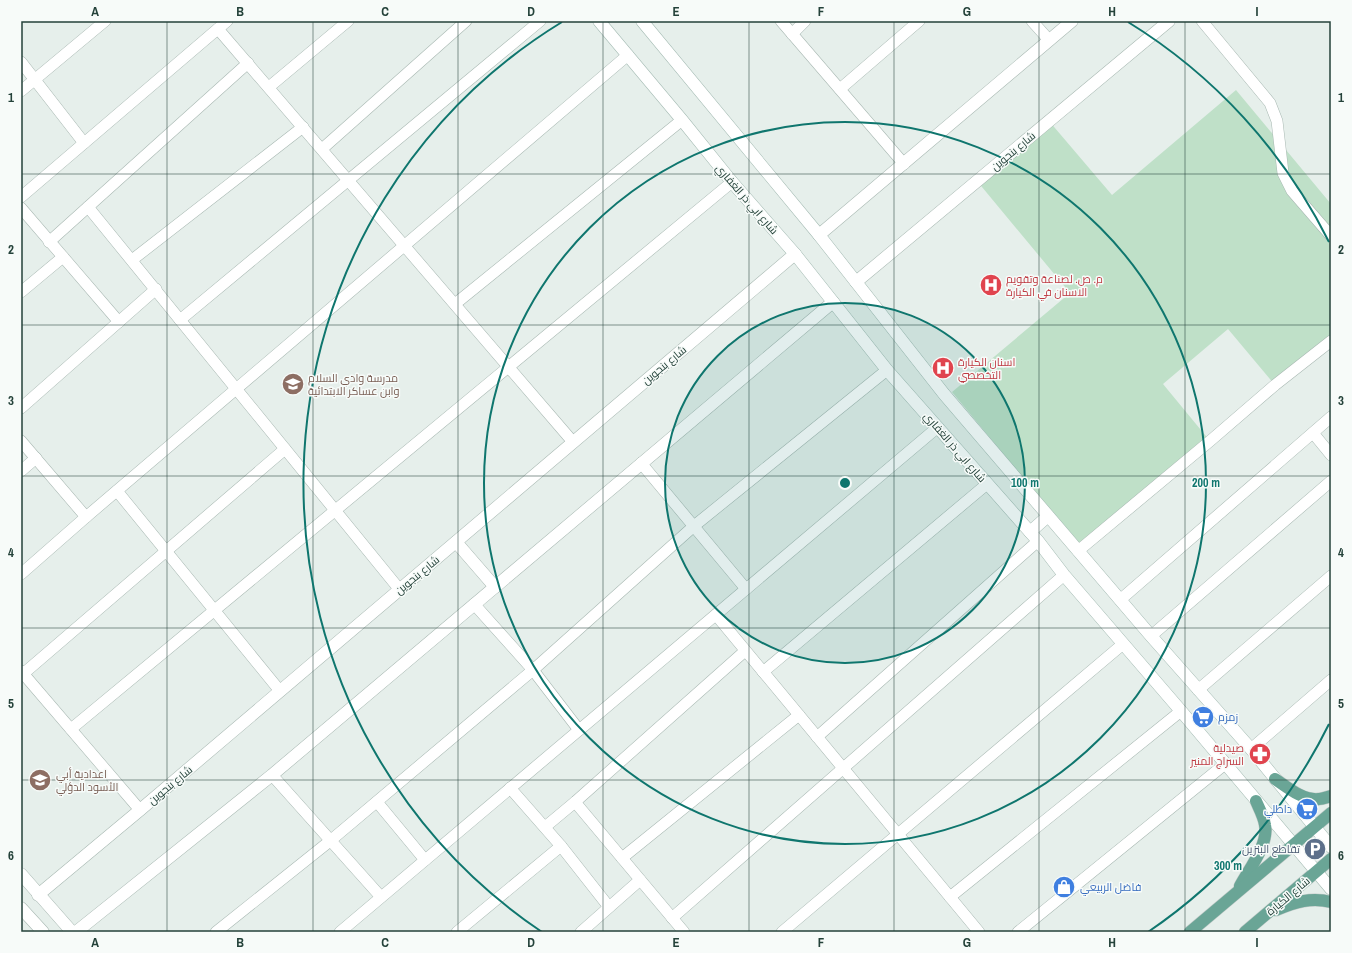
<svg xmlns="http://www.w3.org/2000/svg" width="1352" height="953" viewBox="0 0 1352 953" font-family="'Archivo Narrow',Cairo,sans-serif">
	<rect width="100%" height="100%" fill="#e6efeb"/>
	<path fill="#bfe0c8" d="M1236,90l95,114v134l-56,47 -47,-56 -65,55 47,57 -128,108 -130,-157 118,-99 -93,-112 72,-60 63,74z"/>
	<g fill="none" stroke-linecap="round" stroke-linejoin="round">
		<g stroke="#a8b8b2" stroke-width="12">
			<g id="minor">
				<path d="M781,21l123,143"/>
				<path d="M1032,21l17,19"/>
				<path d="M1202,21l68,82 7,18 6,52 9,18 39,45"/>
				<path d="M218,29l355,413"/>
				<path d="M792,34l13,-13"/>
				<path d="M21,62l63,81"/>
				<path d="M269,87l79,-66"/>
				<path d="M840,89l79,-68"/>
				<path d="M21,91l84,-70"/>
				<path d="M322,149l144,-128"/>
				<path d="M21,197l206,-176"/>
				<path d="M88,207l312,383"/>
				<path d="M21,208l98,114"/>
				<path d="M49,242l199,-179"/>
				<path d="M132,260l171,-133"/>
				<path d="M21,292l42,-35"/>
				<path d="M455,304l227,-184"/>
				<path d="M180,320l360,-299"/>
				<path d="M21,408l135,-119"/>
				<path d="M1313,433l18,22"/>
				<path d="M21,441l65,76"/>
				<path d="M641,463l105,126"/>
				<path d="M21,471l15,-13"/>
				<path d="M117,491l163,200"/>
				<path d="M1078,551l132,-110 65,-56 56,-44"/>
				<path d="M21,574l65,-57 542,-462"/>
				<path d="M1120,600l211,-183"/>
				<path d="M474,604l59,66 46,60"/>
				<path d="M716,615l263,317"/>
				<path d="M1151,636l180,-155"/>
				<path d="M21,671l119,139"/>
				<path d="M763,672l224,-188"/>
				<path d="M23,674l262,-225"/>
				<path d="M1198,690l133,-114"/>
				<path d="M71,729l661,-547"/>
				<path d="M817,737l221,-196"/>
				<path d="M1251,749l80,-69"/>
				<path d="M272,775l109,122"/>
				<path d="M510,788l51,58 48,61"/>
				<path d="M377,802l48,58"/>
				<path d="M575,802l109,130"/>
				<path d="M545,827l30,-25 170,-151"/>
				<path d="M622,858l177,-143"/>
				<path d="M950,897l231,-186"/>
				<path d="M672,918l392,-343"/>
				<path d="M216,932l114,-91 203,-171 161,-144 193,-156"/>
				<path d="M340,932l598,-505"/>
				<path d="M457,932l104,-86"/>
				<path d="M581,932l59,-52"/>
				<path d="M782,932l341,-288"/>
				<path d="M1018,932l207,-168"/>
			</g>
		</g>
		<g stroke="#a8b8b2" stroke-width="13">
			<g id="tertiary">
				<path d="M819,235l253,-214"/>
				<path d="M856,282l313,-261"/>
				<path d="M456,542l39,45"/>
				<path d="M21,874l51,58"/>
				<path d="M38,895l102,-85 655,-556"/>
				<path d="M21,908l22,24"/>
				<path d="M76,932l196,-157 561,-473"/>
			</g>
		</g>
		<g stroke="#a4bbb3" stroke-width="13">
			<g id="secondary">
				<path d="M599,21l83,99 50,62 63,72 92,116 151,171 26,34 117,136 150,178"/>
				<path d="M642,21l177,214 125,159 207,242 100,113 80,98"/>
				<path d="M1030,532l18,-16"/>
			</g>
		</g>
		<g stroke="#c2cac8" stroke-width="13">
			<g id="primary">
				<path d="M1275,779c12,8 28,22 44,20 4,0 8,-2 12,-3"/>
				<path d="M1240,886c9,-17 29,-42 25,-61 -1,-8 -6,-17 -9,-24"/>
				<path d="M1276,910c19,-8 35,-13 55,-8"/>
				<path d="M1190,932l141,-119"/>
				<path d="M1245,932l86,-73"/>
			</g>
		</g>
		<use href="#minor" stroke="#fff" stroke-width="11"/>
		<use href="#tertiary" stroke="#fff" stroke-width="12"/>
		<use href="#secondary" stroke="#fff" stroke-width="12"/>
		<use href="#primary" stroke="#6aa596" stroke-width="12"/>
	</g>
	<path fill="none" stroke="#24423a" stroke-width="1" stroke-opacity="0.55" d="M167,21v911M313,21v911M458,21v911M603,21v911M749,21v911M894,21v911M1039,21v911M1185,21v911M21,174h1310M21,325h1310M21,476h1310M21,628h1310M21,780h1310"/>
	<circle cx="845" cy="483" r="180" fill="#0f766e" fill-opacity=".12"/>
	<g fill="none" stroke="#0f766e" stroke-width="2">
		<circle cx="845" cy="483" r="180"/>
		<circle cx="845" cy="483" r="361"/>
		<path d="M1329 724A541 541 0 0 1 1148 932M542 932A541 541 0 0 1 562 22M1128 22A541 541 0 0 1 1329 242"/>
	</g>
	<defs>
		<g id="hospital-disc" transform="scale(1.15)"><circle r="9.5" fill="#e0444e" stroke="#f7fbf9"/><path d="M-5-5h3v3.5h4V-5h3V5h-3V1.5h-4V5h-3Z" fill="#fff"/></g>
		<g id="school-disc" transform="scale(1.15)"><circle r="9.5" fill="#8d6e63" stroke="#f7fbf9"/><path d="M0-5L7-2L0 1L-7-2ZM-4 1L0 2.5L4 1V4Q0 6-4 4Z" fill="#fff"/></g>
		<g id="supermarket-disc" transform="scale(1.15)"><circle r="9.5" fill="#3f7fe0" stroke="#f7fbf9"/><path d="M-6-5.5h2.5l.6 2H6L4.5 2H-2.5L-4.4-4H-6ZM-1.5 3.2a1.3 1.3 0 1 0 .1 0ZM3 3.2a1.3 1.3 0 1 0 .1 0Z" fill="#fff"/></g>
		<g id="pharmacy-disc" transform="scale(1.15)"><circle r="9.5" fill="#e0444e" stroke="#f7fbf9"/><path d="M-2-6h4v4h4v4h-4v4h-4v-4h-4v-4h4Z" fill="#fff"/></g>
		<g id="parking-disc" transform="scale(1.15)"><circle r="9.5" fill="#5c6f8a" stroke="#f7fbf9"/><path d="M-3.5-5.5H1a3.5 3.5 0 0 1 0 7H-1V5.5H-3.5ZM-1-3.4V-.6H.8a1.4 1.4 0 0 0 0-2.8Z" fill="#fff"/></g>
		<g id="shop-disc" transform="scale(1.15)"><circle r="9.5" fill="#3f7fe0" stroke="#f7fbf9"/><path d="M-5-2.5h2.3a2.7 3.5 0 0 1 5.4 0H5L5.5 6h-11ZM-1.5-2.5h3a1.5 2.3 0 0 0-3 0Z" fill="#fff"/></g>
	</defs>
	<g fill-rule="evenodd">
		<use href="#hospital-disc" x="991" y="285"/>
		<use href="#hospital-disc" x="943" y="368"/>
		<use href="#school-disc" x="293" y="384"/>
		<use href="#supermarket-disc" x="1203" y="717"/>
		<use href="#pharmacy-disc" x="1260" y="754"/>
		<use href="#school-disc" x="40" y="780"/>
		<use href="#supermarket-disc" x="1307" y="809"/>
		<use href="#parking-disc" x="1315" y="849"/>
		<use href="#shop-disc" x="1064" y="887"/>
	</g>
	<g text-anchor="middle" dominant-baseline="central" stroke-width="3" stroke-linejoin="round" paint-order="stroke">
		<g font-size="11" fill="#24423a" stroke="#f7fbf9">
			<text transform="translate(1013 151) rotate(-40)">شارع بنجوين</text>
			<text transform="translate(747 199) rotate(49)">شارع ابي ذر الغفاري</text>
			<text transform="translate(664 365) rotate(-40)">شارع بنجوين</text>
			<text transform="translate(955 447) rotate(49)">شارع ابي ذر الغفاري</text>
			<text transform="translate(417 575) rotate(-40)">شارع بنجوين</text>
			<text transform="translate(170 785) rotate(-40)">شارع بنجوين</text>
			<text transform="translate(1288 896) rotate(-40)">شارع الكيارة</text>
		</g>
		<g font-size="11" fill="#be3a42" stroke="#f7fbf9" text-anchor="start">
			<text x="1006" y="279">م. ص. لصناعة وتقويم<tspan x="1006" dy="13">الاسنان في الكيارة</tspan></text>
			<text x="958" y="362">اسنان الكيارة<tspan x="958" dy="13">التخصصي</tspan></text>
			<text x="1244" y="748" text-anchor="end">صيدلية<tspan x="1244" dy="13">السراج المنير</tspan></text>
		</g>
		<g font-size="11" fill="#785e54" stroke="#f7fbf9" text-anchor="start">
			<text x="308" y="378">مدرسة وادي السلام<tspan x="308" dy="13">وابن عساكر الابتدائية</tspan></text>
			<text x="56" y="774">اعدادية أبي<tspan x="56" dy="13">الأسود الدؤلي</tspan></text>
		</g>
		<g font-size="11" fill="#366cbe" stroke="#f7fbf9" text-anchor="start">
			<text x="1218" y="717">زمزم</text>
			<text x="1292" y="809" text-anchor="end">داطلي</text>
			<text x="1080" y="887">فاضل الربيعي</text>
		</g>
		<g font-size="11" fill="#4e5e75" stroke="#f7fbf9" text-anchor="end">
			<text x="1300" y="849">تقاطع البنزين</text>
		</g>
	</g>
	<circle cx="845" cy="483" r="6" fill="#0f766e" stroke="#f7fbf9" stroke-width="2"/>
	<g font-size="12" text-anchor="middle" font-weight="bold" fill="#0f766e" stroke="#f7fbf9" stroke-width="3" stroke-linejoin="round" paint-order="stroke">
		<text x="1025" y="487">100 m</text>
		<text x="1206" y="487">200 m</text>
		<text x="1228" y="870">300 m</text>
	</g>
	<rect width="1352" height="953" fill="none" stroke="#f7fbf9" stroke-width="44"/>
	<rect x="22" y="22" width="1308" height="909" fill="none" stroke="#24423a" stroke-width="1.5"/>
	<g font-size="13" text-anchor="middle" font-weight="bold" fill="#24423a">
		<text x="95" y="16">A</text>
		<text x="240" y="16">B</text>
		<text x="385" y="16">C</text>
		<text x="531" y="16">D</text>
		<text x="676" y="16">E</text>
		<text x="821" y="16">F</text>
		<text x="967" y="16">G</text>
		<text x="1112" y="16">H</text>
		<text x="1257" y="16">I</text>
		<text x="11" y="102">1</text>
		<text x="1341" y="102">1</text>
		<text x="11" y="254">2</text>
		<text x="1341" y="254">2</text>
		<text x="11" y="405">3</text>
		<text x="1341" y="405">3</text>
		<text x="11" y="557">4</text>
		<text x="1341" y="557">4</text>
		<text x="11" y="708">5</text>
		<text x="1341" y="708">5</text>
		<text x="11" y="860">6</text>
		<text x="1341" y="860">6</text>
		<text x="95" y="947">A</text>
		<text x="240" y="947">B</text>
		<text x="385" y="947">C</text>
		<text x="531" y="947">D</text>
		<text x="676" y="947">E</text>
		<text x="821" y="947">F</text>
		<text x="967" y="947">G</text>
		<text x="1112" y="947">H</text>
		<text x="1257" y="947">I</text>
	</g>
</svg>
